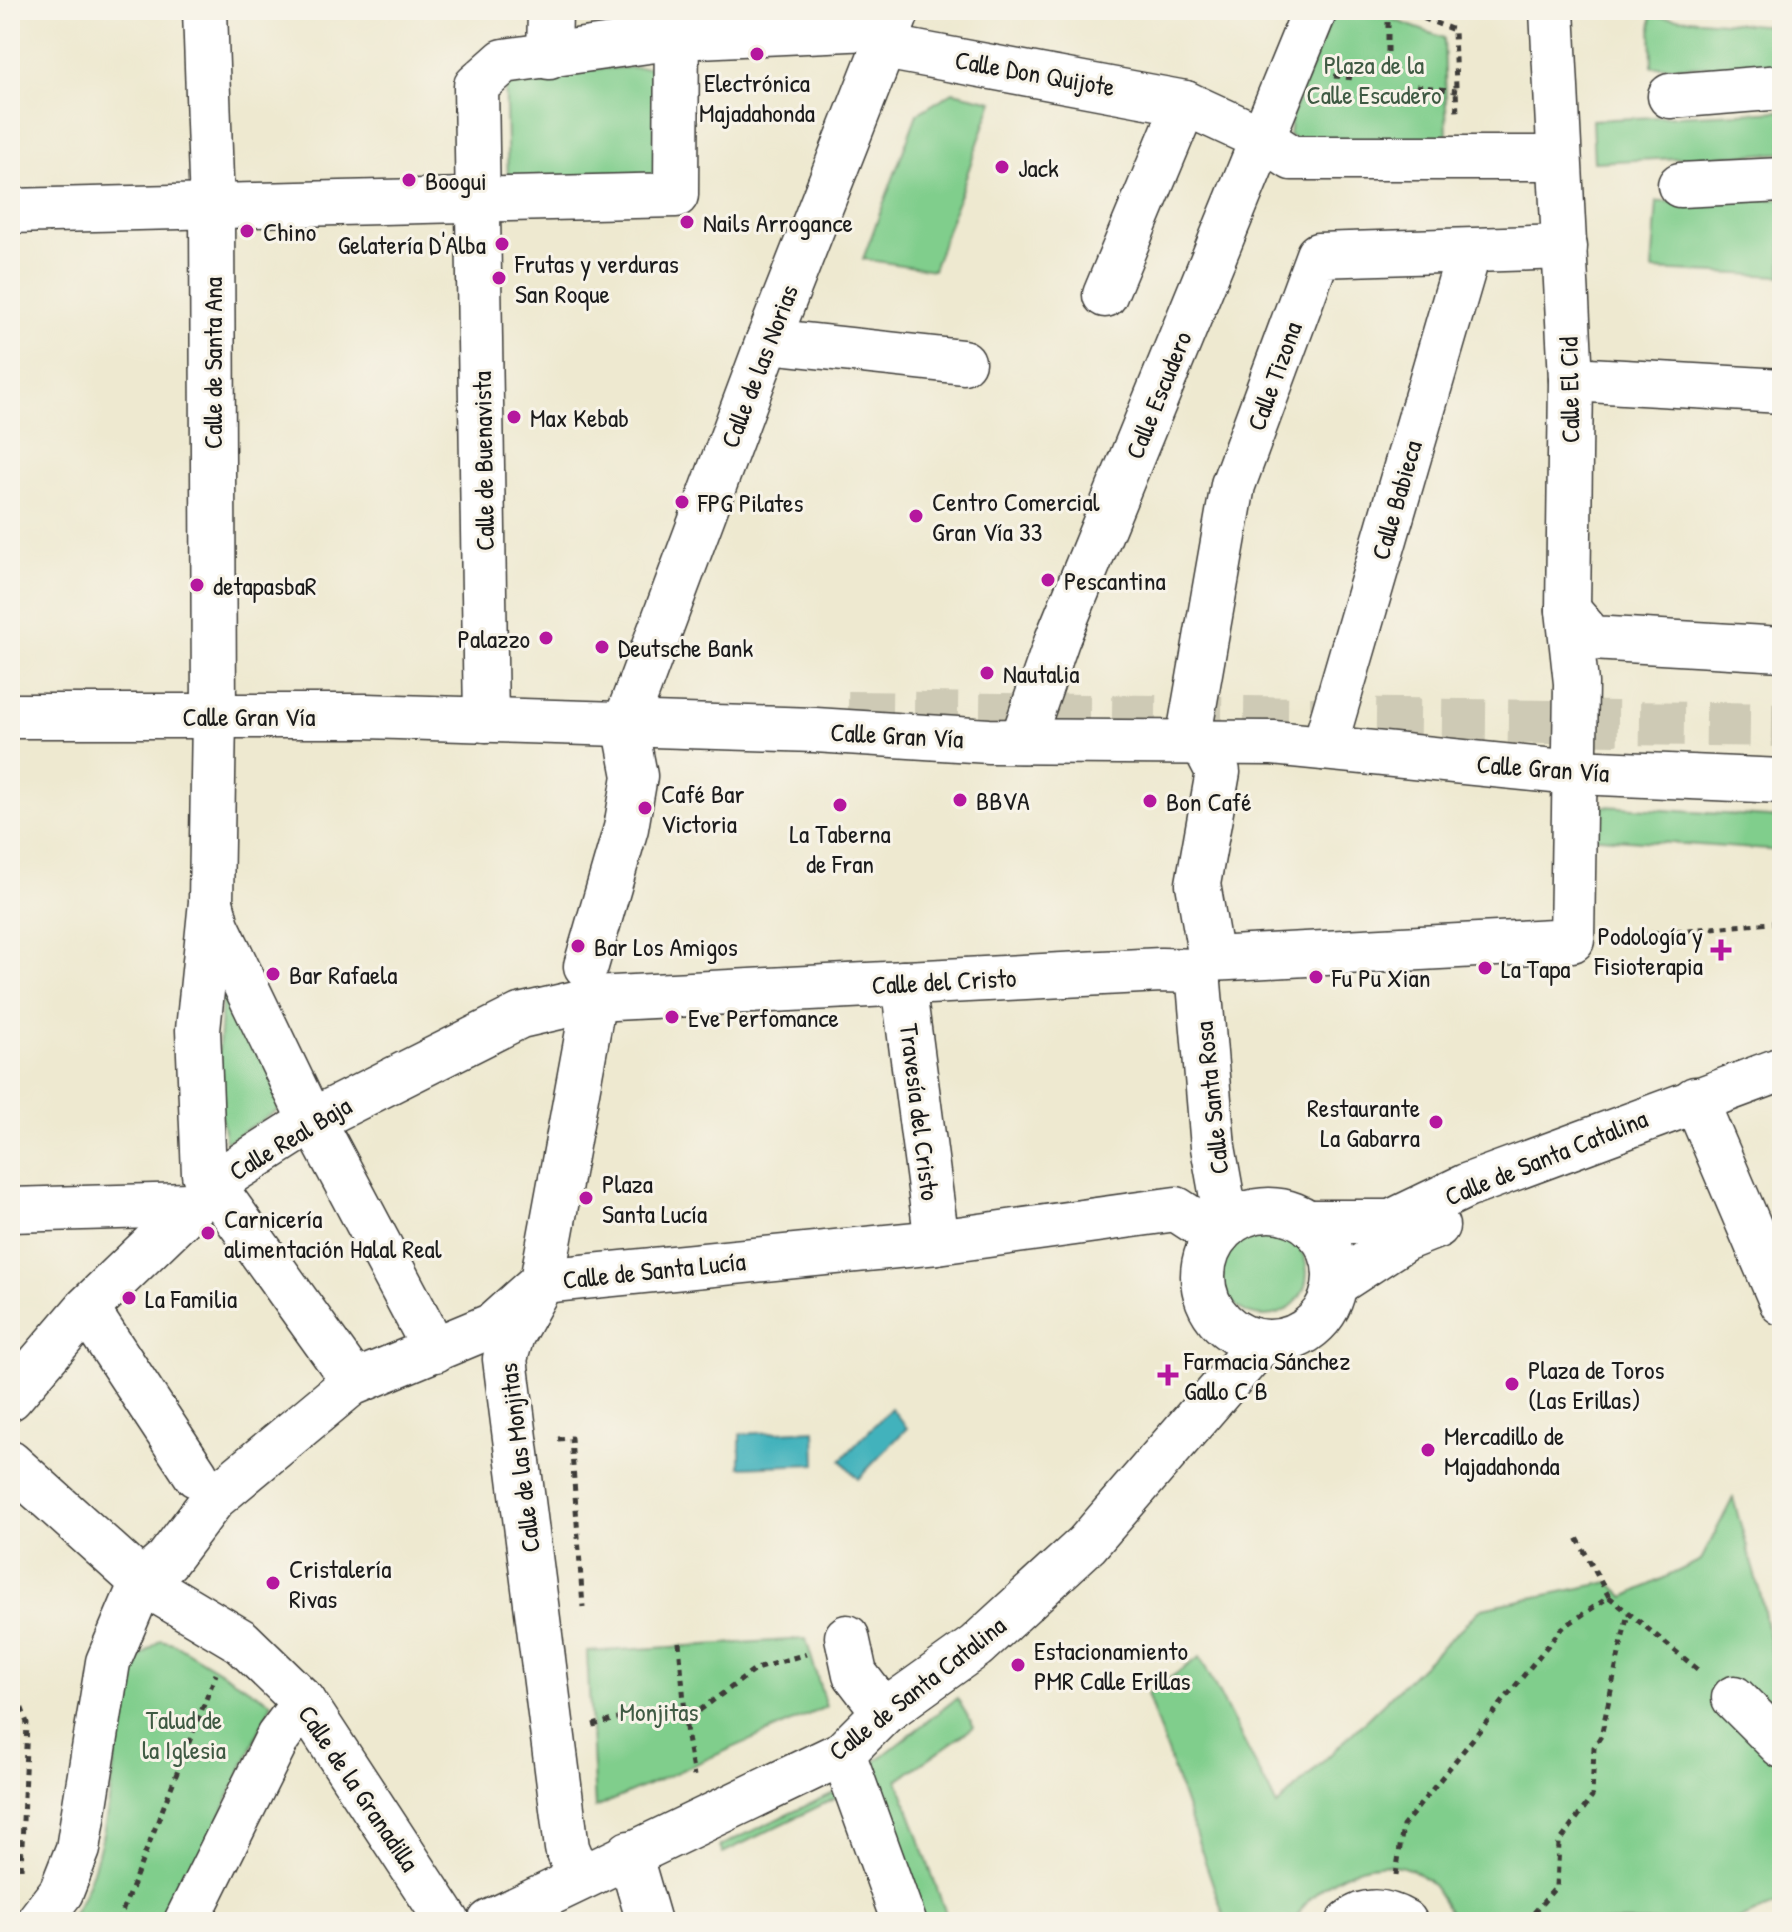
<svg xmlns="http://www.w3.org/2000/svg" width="1792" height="1932" viewBox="0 0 1792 1932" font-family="'Patrick Hand',sans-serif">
	<rect width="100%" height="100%" fill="#f7f3e8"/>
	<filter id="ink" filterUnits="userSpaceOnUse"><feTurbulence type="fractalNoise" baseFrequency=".0125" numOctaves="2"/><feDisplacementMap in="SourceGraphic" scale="16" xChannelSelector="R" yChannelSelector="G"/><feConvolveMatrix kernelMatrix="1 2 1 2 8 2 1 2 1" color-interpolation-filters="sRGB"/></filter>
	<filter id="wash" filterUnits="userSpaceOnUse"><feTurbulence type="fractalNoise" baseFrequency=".006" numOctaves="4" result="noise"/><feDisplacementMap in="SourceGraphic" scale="32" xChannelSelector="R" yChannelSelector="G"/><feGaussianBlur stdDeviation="1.8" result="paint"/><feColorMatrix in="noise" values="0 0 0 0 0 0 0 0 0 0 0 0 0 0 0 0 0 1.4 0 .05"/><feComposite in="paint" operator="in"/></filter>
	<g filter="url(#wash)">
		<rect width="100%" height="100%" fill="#eee9d0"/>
		<g fill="#80ce8c" stroke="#4e7554" stroke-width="2">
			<path d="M1335,10h32l77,28 3,101 -142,6 -16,-10 3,-21z"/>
			<path d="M1776,10h6v55l-130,2 -1,-51 122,10z"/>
			<path d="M657,67l3,113 -152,4 -3,-113z"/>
			<path d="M953,92l40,9 -60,169 -70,-11 54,-145z"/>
			<path d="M1782,111v42l-188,9 -2,-42z"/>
			<path d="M1782,199l-1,77 -129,-6 5,-68z"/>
			<path d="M1589,805l193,13v33l-195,-14z"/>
			<path d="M225,957l65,146 -64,39 -10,-52z"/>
			<circle cx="1264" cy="1273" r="43"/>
			<path d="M1733,1498l29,102 20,112v190l-50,20h-277c-8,-13 -17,-33 -28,-42 -41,-37 -113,-1 -133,42h-68l-79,-228 53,-37 77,149 205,-198 127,-26 16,15 76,-37z"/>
			<path d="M806,1639l20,68 -231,101 -8,-156z"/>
			<path d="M160,1640l13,3 99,60 -100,219h-105c45,-58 48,-179 58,-252z"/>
			<path d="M957,1698l17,29 -76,53 51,142h-29l-53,-154z"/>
			<path d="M844,1788l-4,8 -117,57 -3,-7z"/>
		</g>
		<g fill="#42b2bc" stroke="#2f676c" stroke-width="2">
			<path d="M891,1408l16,20 -49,51 -17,-19z"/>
			<path d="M815,1430l1,34 -76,3v-33z"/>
		</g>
	</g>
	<g filter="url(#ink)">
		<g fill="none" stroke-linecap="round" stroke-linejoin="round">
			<path stroke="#cecab5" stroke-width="44" stroke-dasharray="44 22" stroke-linecap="butt" d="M848,713l934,12"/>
			<g stroke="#3c3b37" stroke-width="47">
				<g id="minor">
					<path d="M884,47l301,56 78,36 29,19h267"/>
					<path d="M549,57l1,-47"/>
					<path d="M1670,96l112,-9"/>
					<path d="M1680,185l102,-5"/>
					<path d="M10,211l666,-16 1,-185"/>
					<path d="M1105,295l80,-192"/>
					<path d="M768,341l195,21"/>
					<path d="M1571,379l211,12"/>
					<path d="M1568,610l24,28 190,11"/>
					<path d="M10,716h356l449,14 174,11 284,2 281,28 228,10"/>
					<path d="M486,720l-10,-634 28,-25 173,-24 215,-10"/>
					<path d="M1022,741l35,-101 258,-630"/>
					<path d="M1188,741l45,-256 85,-230 247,-8"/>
					<path d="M1202,741l16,31 -20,112 13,75 361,-19 4,-257 -8,-73 3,-231 -19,-369"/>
					<path d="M1324,748l145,-497"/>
					<path d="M212,906l5,20 87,181"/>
					<path d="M586,966l40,-138 9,-52 -10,-52 143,-383 130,-331"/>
					<path d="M903,983l34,259"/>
					<path d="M1695,1099l87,204"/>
					<path d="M313,1120l122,230"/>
					<path d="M204,1174l-6,-144 13,-128 3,-186 -2,-508 -7,-198"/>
					<path d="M226,1203l121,169"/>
					<circle cx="1269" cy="1276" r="66"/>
					<path d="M10,1210l180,-5"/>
					<path d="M1308,1222h83l75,-36 316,-117"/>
					<path d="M1335,1284l69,-45 33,-13"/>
					<path d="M92,1317l104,158"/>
					<path d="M10,1398l77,-90 135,-130 91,-58 207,-104 74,-17 567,-29 37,1 15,176 14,78"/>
					<path d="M10,1463l132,119 99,59 63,61 144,220"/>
					<path d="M847,1637l8,37 29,38"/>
					<path d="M1734,1698l48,48"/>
					<path d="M843,1753l61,169"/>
					<path d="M629,1853l20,69"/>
					<path d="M586,1874l-14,-14 -5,-12 -62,-489 7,-24 30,-54 52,-282"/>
					<path d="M38,1922l23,-30 17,-43 30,-187 34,-80 25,-22 47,-62 137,-114 142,-59 49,-44 395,-39 239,-33 40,26"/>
					<path d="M186,1922l92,-185 26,-35"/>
					<path d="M490,1922l353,-169 41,-41 92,-66 111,-102 174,-201"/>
					<path d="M1349,1922c18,-14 37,-11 56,0"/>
				</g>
			</g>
			<g stroke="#3c3b37" stroke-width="5" stroke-dasharray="6 6" stroke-linecap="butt">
				<path d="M1401,10l53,20 3,86"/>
				<path d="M1388,52v-42"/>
				<path d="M1334,76l19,2"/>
				<path d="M1416,86l41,5"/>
				<path d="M1616,936l166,-14"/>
				<path d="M558,1439l13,-1 12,169"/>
				<path d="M1609,1597l92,75"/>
				<path d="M679,1642l8,96 7,38"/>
				<path d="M10,1674l17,49 -6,147"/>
				<path d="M593,1725l36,-9 71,-6 56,-41 50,-15"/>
				<path d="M1396,1875l7,-49 158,-197 48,-32 -34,-63"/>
				<path d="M118,1922l98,-248"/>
				<path d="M1526,1922l31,-36 2,-43 33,-46 2,-50 7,-11 27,-123"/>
			</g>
			<use href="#minor" stroke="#fff" stroke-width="44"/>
		</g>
	</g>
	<g fill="#b5179e" stroke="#f7f3e8" stroke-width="3">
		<circle cx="757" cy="54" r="8"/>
		<circle cx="1002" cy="167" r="8"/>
		<circle cx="409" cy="180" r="8"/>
		<circle cx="687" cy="222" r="8"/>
		<circle cx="247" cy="231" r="8"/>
		<circle cx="502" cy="244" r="8"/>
		<circle cx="499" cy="278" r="8"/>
		<circle cx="514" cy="417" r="8"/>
		<circle cx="682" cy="502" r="8"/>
		<circle cx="916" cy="516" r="8"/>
		<circle cx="1048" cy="580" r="8"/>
		<circle cx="197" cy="585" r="8"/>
		<circle cx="546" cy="638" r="8"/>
		<circle cx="602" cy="647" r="8"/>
		<circle cx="987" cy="673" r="8"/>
		<circle cx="960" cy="800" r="8"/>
		<circle cx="1150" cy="801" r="8"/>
		<circle cx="840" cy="805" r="8"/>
		<circle cx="645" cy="808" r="8"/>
		<circle cx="578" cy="946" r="8"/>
		<path d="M1717 938h8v8h8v8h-8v8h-8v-8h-8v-8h8z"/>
		<circle cx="1485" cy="968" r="8"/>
		<circle cx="273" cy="974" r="8"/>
		<circle cx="1316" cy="977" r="8"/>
		<circle cx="672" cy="1017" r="8"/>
		<circle cx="1436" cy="1122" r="8"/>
		<circle cx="586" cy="1198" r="8"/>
		<circle cx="208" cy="1233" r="8"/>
		<circle cx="129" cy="1298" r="8"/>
		<path d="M1164 1363h8v8h8v8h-8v8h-8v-8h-8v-8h8z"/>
		<circle cx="1512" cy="1384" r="8"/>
		<circle cx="1428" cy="1450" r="8"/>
		<circle cx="273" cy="1583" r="8"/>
		<circle cx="1018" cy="1665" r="8"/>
	</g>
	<g text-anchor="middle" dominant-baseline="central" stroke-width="6" stroke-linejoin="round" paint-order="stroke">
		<g font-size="26" fill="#3f5a43" stroke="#f7f3e8">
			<text x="1374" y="64">Plaza de la<tspan x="1374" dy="30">Calle Escudero</tspan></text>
			<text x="659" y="1711">Monjitas</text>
			<text x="184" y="1719">Talud de<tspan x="184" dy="30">la Iglesia</tspan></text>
		</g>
		<g font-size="26" fill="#1c1c1c" stroke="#f7f3e8">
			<text transform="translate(1035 73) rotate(10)">Calle Don Quijote</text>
			<text transform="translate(212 363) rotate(-90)">Calle de Santa Ana</text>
			<text transform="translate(759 366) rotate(-69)">Calle de las Norias</text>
			<text transform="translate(1274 376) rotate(-70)">Calle Tizona</text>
			<text transform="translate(1569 390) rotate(-91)">Calle El Cid</text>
			<text transform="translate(1158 395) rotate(-68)">Calle Escudero</text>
			<text transform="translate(483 461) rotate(-91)">Calle de Buenavista</text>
			<text transform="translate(1396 500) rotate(-74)">Calle Babieca</text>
			<text x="249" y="716">Calle Gran Vía</text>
			<text transform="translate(897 735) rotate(3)">Calle Gran Vía</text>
			<text transform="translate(1543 768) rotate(4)">Calle Gran Vía</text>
			<text transform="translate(944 981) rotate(-3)">Calle del Cristo</text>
			<text transform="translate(1211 1098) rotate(-96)">Calle Santa Rosa</text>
			<text transform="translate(920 1112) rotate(83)">Travesía del Cristo</text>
			<text transform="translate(290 1138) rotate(-31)">Calle Real Baja</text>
			<text transform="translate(1546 1157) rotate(-22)">Calle de Santa Catalina</text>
			<text transform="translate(654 1270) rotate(-6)">Calle de Santa Lucía</text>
			<text transform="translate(519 1458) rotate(-97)">Calle de las Monjitas</text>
			<text transform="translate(917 1688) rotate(-38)">Calle de Santa Catalina</text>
			<text transform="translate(359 1788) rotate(56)">Calle de la Granadilla</text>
		</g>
		<g font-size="26" fill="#1c1c1c" stroke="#f7f3e8" text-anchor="start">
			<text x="757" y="82" text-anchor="middle">Electrónica<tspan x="757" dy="30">Majadahonda</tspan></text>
			<text x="1018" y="167">Jack</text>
			<text x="425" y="180">Boogui</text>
			<text x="703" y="222">Nails Arrogance</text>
			<text x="263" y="231">Chino</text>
			<text x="486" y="244" text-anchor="end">Gelatería D'Alba</text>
			<text x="515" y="263">Frutas y verduras<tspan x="515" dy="30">San Roque</tspan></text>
			<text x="530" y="417">Max Kebab</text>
			<text x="932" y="501">Centro Comercial<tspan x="932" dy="30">Gran Vía 33</tspan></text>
			<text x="698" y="502">FPG Pilates</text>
			<text x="1064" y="580">Pescantina</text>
			<text x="213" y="585">detapasbaR</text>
			<text x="530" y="638" text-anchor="end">Palazzo</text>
			<text x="618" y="647">Deutsche Bank</text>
			<text x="1003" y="673">Nautalia</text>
			<text x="661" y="793">Café Bar<tspan x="661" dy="30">Victoria</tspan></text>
			<text x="976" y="800">BBVA</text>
			<text x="1166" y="801">Bon Café</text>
			<text x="840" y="833" text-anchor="middle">La Taberna<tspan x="840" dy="30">de Fran</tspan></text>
			<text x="1703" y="935" text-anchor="end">Podología y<tspan x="1703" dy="30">Fisioterapia</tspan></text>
			<text x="594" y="946">Bar Los Amigos</text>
			<text x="1501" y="968">La Tapa</text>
			<text x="289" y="974">Bar Rafaela</text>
			<text x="1332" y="977">Fu Pu Xian</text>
			<text x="688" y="1017">Eve Perfomance</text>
			<text x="1420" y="1107" text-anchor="end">Restaurante<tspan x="1420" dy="30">La Gabarra</tspan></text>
			<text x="602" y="1183">Plaza<tspan x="602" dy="30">Santa Lucía</tspan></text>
			<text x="224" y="1218">Carnicería<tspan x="224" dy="30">alimentación Halal Real</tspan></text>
			<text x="145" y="1298">La Familia</text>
			<text x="1184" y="1360">Farmacia Sánchez<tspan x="1184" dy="30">Gallo C B</tspan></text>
			<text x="1528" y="1369">Plaza de Toros<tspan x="1528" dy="30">(Las Erillas)</tspan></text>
			<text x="1444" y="1435">Mercadillo de<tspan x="1444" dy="30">Majadahonda</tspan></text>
			<text x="289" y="1568">Cristalería<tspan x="289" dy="30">Rivas</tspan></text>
			<text x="1034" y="1650">Estacionamiento<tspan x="1034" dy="30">PMR Calle Erillas</tspan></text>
		</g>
	</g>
	<rect width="1792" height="1932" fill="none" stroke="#f7f3e8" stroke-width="40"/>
</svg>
